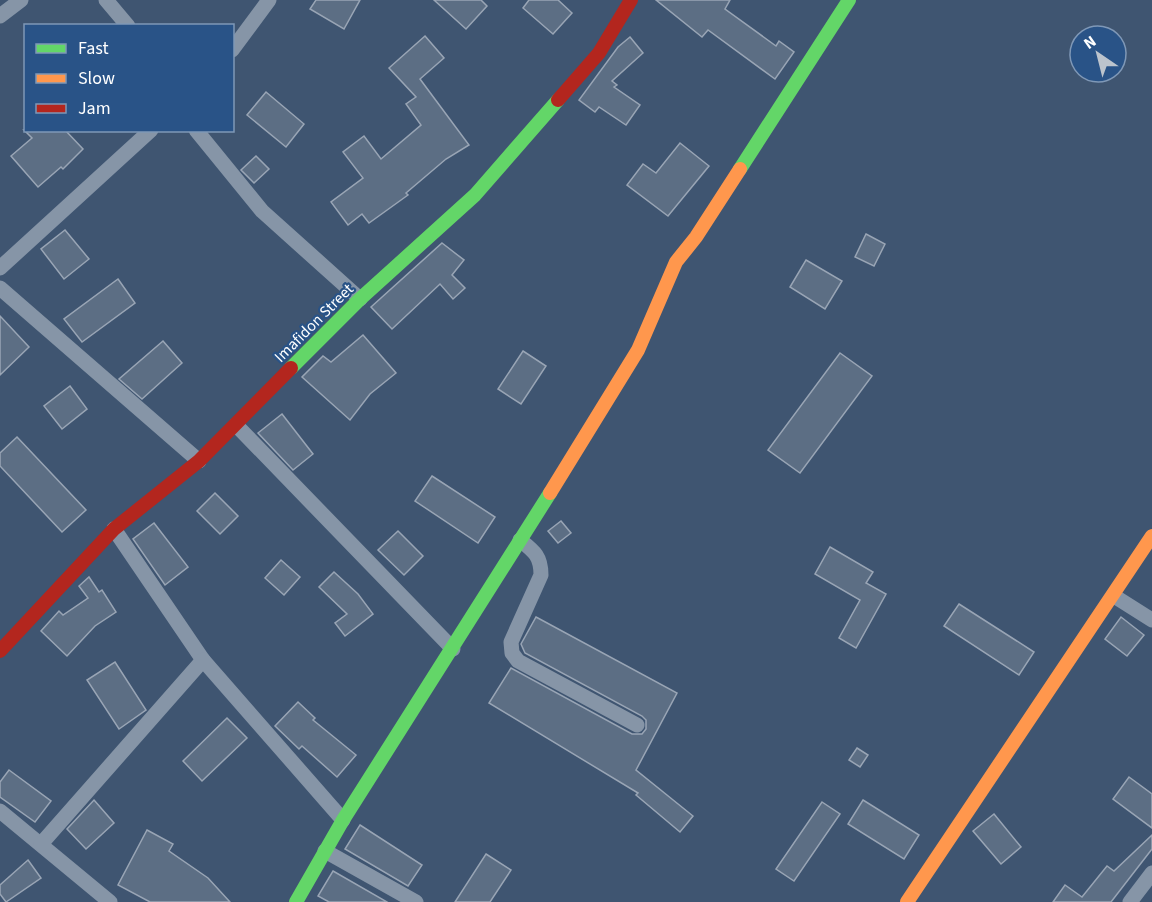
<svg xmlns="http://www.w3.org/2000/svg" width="1152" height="902" viewBox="0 0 1152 902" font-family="'Source Sans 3',sans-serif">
	<rect width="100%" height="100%" fill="#3f5571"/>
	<g fill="#5c6e84" stroke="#99a5b5" stroke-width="1.5">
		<path d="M316,0h44l-16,29 -34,-20z"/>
		<path d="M434,0h47l6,6 -21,23z"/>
		<path d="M529,0h29l14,13 -19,21 -30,-26z"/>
		<path d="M656,0h74l-5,9 51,37 3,-5 15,11 -19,27 -67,-49 -6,7z"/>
		<path d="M425,36l19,22 -24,21 49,66 -23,14 -40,34 2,2 -39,28 -7,-9 -14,11 -17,-23 32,-24 -20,-26 21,-16 17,23 40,-34 -15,-21 10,-7 -27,-29z"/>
		<path d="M630,37l13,16 -31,28 5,4 -3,2 26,18 -14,20 -27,-18 -4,5 -16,-12 39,-53z"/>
		<path d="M266,92l38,32 -18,23 -39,-32z"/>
		<path d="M24,130h41l18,19 -20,20 -2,-2 -23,20 -27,-31 21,-18z"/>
		<path d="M680,143l29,23 -41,50 -41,-31 16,-21 13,9z"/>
		<path d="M256,156l13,13 -15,14 -13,-13z"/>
		<path d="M65,230l24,29 -25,20 -23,-30z"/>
		<path d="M866,234l19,10 -11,22 -19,-9z"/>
		<path d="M442,243l22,17 -12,15 13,13 -12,11 -13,-15 -48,45 -21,-22z"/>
		<path d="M806,260l36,21 -17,28 -35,-22z"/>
		<path d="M118,279l17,24 -53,39 -18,-23z"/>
		<path d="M0,316l29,31 -29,28z"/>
		<path d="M363,335l33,38 -26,21 -20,26 -48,-43 21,-21 8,6z"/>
		<path d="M163,341l19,22 -40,36 -23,-20z"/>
		<path d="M523,351l23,15 -25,38 -23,-15z"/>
		<path d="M840,353l32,23 -72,97 -32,-23z"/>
		<path d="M70,386l17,23 -25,20 -18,-23z"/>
		<path d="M282,414l31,40 -20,16 -35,-37z"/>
		<path d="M17,437l69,73 -24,22 -62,-66v-13z"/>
		<path d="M432,476l63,41 -17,26 -63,-42z"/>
		<path d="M215,493l23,23 -18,18 -23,-23z"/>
		<path d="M561,521l10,12 -13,10 -10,-12z"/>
		<path d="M154,523l34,44 -23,18 -32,-46z"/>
		<path d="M398,531l25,25 -19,19 -26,-25z"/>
		<path d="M830,547l43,25 -7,11 20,11 -30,54 -17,-10 21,-38 -45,-26z"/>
		<path d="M281,560l19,17 -16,18 -19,-17z"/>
		<path d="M334,572l24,22 15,20 -28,22 -10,-13 12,-9 -28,-27z"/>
		<path d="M89,577l10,15 3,-2 14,22 -21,14 -28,30 -26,-25 18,-20 4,4 25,-17 -9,-12z"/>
		<path d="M959,604l75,48 -15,23 -75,-49z"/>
		<path d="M536,617l141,76 -41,77 57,46 -13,16 -44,-37 2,-2 -149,-90 22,-35 121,66h10l4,-5v-9l-4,-4 -117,-63 -4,-9z"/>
		<path d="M1121,617l23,18 -17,21 -22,-17z"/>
		<path d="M115,662l31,48 -27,19 -32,-49z"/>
		<path d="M298,702l17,16 -2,2 43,35 -19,22 -35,-31 -3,3 -24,-23z"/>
		<path d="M227,718l20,20 -45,43 -19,-20z"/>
		<path d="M857,748l11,7 -8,12 -11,-7z"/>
		<path d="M9,770l42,31 -16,21 -35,-25v-15z"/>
		<path d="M1129,777l23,17v34l-39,-29z"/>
		<path d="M94,800l20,23 -28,26 -19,-20z"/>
		<path d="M863,800l56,35 -15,24 -56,-35z"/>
		<path d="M822,802l18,12 -46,67 -18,-12z"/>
		<path d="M994,814l27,33 -20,17 -28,-33z"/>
		<path d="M360,825l62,40 -14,21 -63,-37z"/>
		<path d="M147,830l26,14 -4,7 39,27 22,24h-80l-32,-17z"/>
		<path d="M1152,835v14l-41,53h-58l12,-17 17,12 25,-31 7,5z"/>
		<path d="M486,854l25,16 -21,32h-35z"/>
		<path d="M28,860l13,18 -35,24 -6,-8v-9z"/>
		<path d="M333,871l54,31h-58l-11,-6z"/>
	</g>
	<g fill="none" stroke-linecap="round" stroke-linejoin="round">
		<g stroke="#8695a7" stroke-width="15">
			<path d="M106,0l22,26"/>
			<path d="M0,16l21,-16"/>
			<path d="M232,50l37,-50"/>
			<path d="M196,130l66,81 98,88"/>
			<path d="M0,268l151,-138"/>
			<path d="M0,288l199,173"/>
			<path d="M236,425l217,224"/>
			<path d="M114,529l89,131 140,160"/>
			<path d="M520,540c14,11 21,16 21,35l-30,67 1,11 6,8 119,64"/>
			<path d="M1114,596l38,24"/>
			<path d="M0,811l110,91"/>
			<path d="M41,844l162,-184"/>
			<path d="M325,851l91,51"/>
			<path d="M1130,902l22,-29"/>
		</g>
		<g stroke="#63d668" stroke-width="14">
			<path d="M740,169l109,-169"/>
			<path d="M291,368l69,-69 115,-104 83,-95"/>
			<path d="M296,902l47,-82 207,-327"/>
		</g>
		<g stroke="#ff974d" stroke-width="14">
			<path d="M550,493l88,-143 38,-88 20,-25 44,-68"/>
			<path d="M907,902l245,-366"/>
		</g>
		<g stroke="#b3261e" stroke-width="14">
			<path d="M558,100l41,-47 32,-53"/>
			<path d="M0,651l114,-122 85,-68 92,-93"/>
		</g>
	</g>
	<g text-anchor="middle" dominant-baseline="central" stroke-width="4.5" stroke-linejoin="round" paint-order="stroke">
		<g font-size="16" fill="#fff" stroke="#295387">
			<text transform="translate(314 323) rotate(-45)">Imafidon Street</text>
		</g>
	</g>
	<rect x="24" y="24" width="210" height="108" fill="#295387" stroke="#7f98b7" stroke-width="1.5"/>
	<rect x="36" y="44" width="30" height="9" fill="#63d668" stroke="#7f98b7" stroke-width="1.5"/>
	<text x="78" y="54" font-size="18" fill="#ffffff">Fast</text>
	<rect x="36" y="74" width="30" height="9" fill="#ff974d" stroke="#7f98b7" stroke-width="1.5"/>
	<text x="78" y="84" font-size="18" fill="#ffffff">Slow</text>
	<rect x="36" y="104" width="30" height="9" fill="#b3261e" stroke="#7f98b7" stroke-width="1.5"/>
	<text x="78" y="114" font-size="18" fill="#ffffff">Jam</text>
	<g transform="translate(1098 54) rotate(325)"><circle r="28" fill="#295387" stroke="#7f98b7" stroke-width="1.5"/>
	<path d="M0-4.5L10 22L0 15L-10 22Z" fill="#bcc4cd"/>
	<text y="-9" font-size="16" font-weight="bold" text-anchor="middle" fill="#ffffff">N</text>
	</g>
</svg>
